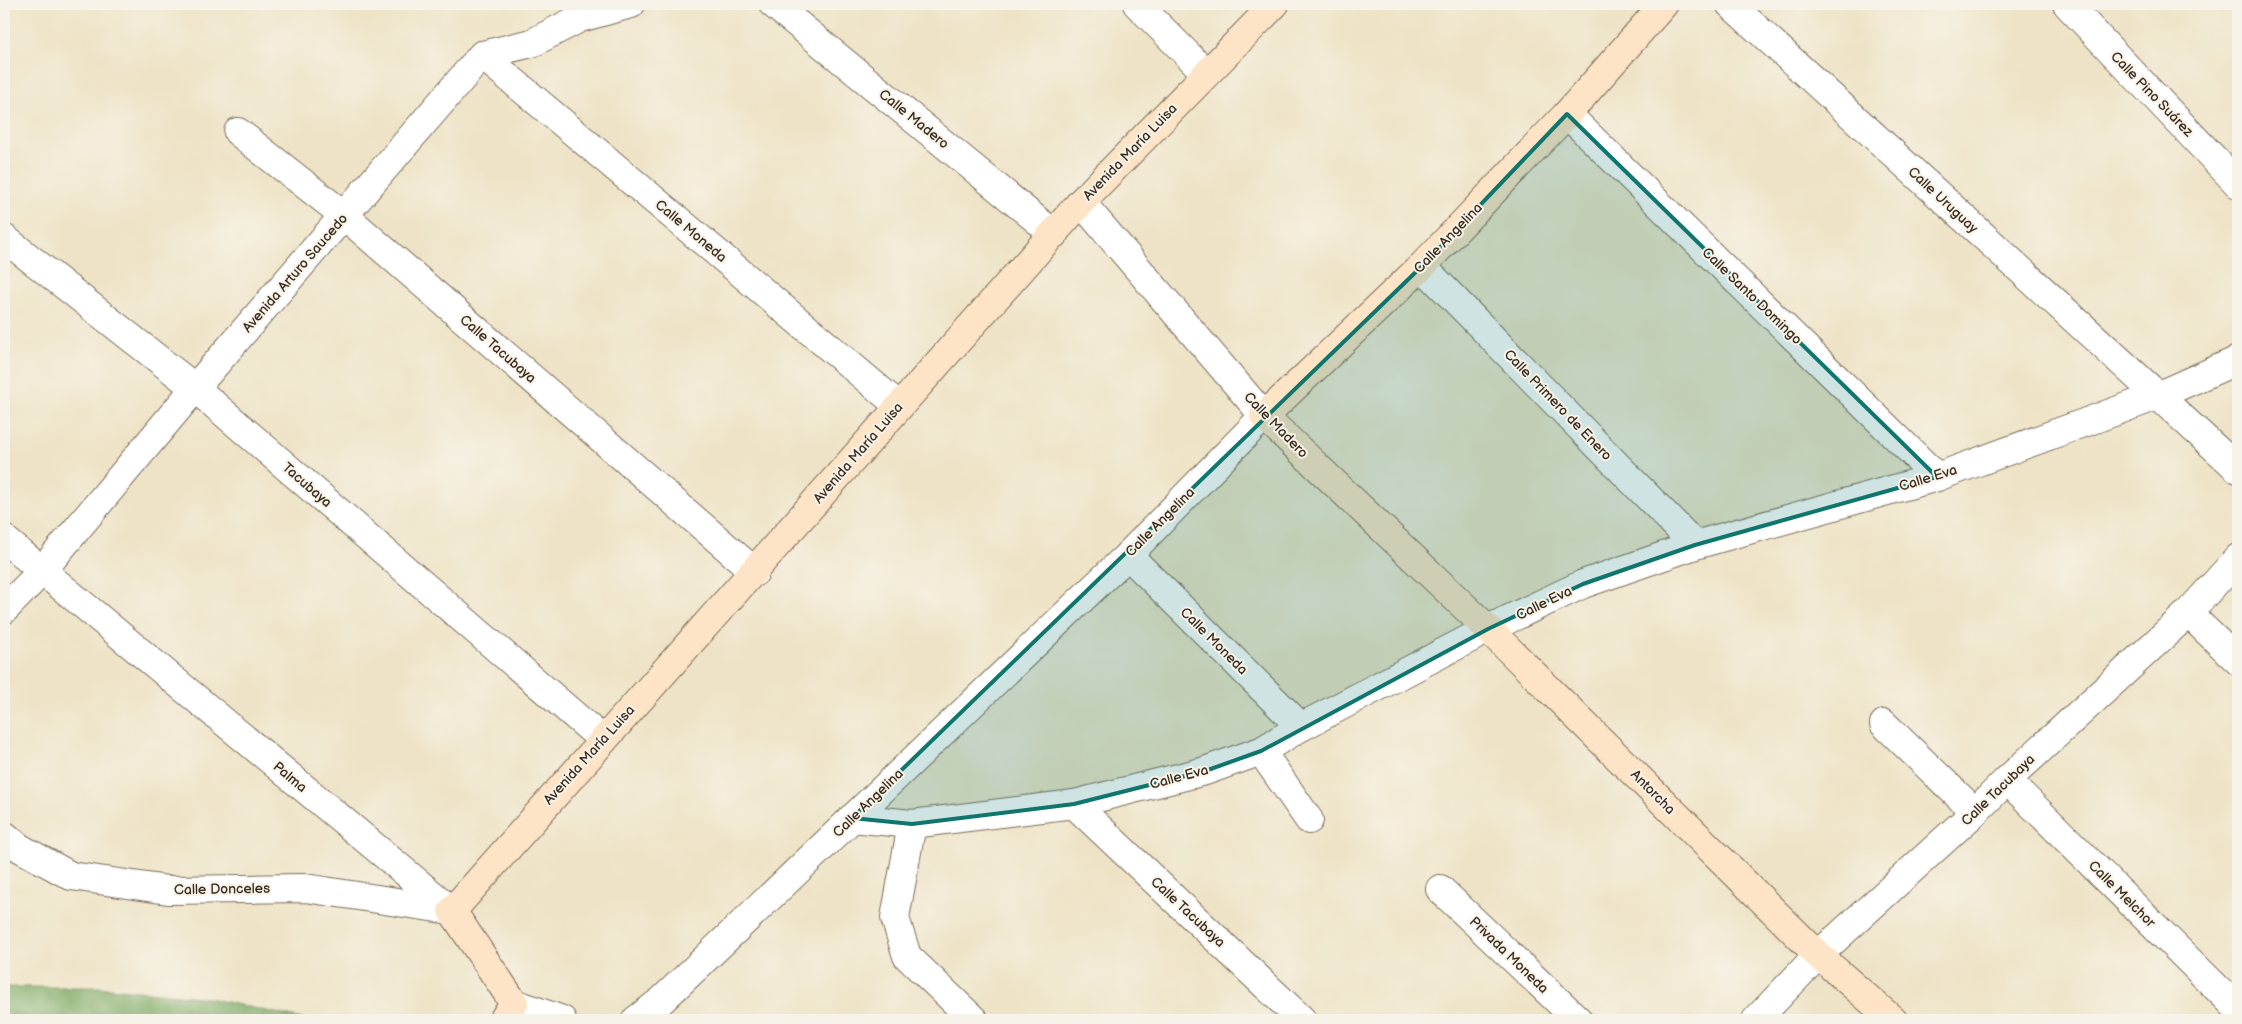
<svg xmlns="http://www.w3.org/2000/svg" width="2242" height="1024" viewBox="0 0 2242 1024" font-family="'Balsamiq Sans',sans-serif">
	<rect width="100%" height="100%" fill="#f7f3e8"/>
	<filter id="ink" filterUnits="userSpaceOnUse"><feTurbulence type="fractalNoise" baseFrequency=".02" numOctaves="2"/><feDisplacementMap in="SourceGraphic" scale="10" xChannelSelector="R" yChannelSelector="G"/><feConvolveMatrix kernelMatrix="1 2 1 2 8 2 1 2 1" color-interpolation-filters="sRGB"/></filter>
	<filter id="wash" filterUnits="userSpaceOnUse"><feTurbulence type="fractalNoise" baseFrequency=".0096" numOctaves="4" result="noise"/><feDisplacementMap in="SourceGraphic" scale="20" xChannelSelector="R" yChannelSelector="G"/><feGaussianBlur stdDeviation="1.12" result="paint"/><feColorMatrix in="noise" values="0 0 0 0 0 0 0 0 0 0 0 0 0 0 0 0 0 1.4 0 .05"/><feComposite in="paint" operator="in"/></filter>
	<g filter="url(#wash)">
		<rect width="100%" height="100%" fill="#eee3c6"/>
		<path fill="#79a760" stroke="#5a683f" d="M4,987h95l110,11 98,22h-303z"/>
	</g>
	<g filter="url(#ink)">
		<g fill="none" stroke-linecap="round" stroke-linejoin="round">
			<g stroke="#7a6b59" stroke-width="30">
				<g id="street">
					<path d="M773,4l281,230"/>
					<path d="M1137,4l69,69"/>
					<path d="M1730,4l508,465"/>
					<path d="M2067,4l171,180"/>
					<path d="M482,55l417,351"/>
					<path d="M1567,114l370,363"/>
					<path d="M238,132l107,84 410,356"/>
					<path d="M4,238l191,150 408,352"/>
					<path d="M1422,266l273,279"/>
					<path d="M4,539l448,372"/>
					<path d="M1128,555l173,172"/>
					<path d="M4,610l37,-38 154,-184 287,-333 50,-12 48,-25 51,-14"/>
					<path d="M2188,613l50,48"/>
					<path d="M1884,724l91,88"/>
					<path d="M1261,751l48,69"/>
					<path d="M2007,780l231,229"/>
					<path d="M1074,804l228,216"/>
					<path d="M852,818l60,6 162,-20 131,-33 56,-20 40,-24 187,-98 95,-45 112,-39 242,-68 220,-81 81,-36"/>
					<path d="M912,824l-17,94 12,38 67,64"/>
					<path d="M4,835l16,13 51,28 97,14 137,-2 145,22"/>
					<path d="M1440,889l138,131"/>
					<path d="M514,1003l48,17"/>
					<path d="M636,1020l25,-19 467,-446 136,-139 -183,-214"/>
					<path d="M1756,1020l62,-65 157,-143 32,-32 181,-167 50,-55"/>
				</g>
			</g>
			<g stroke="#7a6b59" stroke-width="30">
				<g id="secondary">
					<path d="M1664,4l-97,110 -145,152 -158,150 224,213 330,326 75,65"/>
					<path d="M503,1020l11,-17 -62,-92 629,-709 194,-198"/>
				</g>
			</g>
			<use href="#street" stroke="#fff" stroke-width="28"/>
			<use href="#secondary" stroke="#fee4c6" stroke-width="28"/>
		</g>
	</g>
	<path fill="#0f766e" fill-opacity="0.2" stroke="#0f766e" stroke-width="4" stroke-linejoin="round" d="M1567,114l370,363 -242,68 -112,39 -95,45 -227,122 -56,20 -131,33 -162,20 -60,-6 570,-552z"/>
	<g text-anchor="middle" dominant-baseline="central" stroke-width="4" stroke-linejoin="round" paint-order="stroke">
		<g font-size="14" fill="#3b2a1e" stroke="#f7f3e8">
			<text transform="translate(2152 94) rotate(46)">Calle Pino Suárez</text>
			<text transform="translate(914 119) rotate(39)">Calle Madero</text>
			<text transform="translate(1130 152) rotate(-46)">Avenida María Luisa</text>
			<text transform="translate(1943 200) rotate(43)">Calle Uruguay</text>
			<text transform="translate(691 231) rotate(40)">Calle Moneda</text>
			<text transform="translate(1448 238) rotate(-46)">Calle Angelina</text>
			<text transform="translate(295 273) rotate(-49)">Avenida Arturo Saucedo</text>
			<text transform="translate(1752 296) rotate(44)">Calle Santo Domingo</text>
			<text transform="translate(498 349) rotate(41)">Calle Tacubaya</text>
			<text transform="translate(1558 405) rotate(46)">Calle Primero de Enero</text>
			<text transform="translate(1276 425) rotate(46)">Calle Madero</text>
			<text transform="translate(858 453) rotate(-49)">Avenida María Luisa</text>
			<text transform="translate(1928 478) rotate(-17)">Calle Eva</text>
			<text transform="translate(307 485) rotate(41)">Tacubaya</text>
			<text transform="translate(1160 522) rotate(-45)">Calle Angelina</text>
			<text transform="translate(1544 603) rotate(-26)">Calle Eva</text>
			<text transform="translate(1214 641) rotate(45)">Calle Moneda</text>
			<text transform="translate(589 755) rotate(-48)">Avenida María Luisa</text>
			<text transform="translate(290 777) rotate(40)">Palma</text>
			<text transform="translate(1179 777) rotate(-15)">Calle Eva</text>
			<text transform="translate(1998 790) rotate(-44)">Calle Tacubaya</text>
			<text transform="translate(1653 792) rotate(45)">Antorcha</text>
			<text transform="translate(868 803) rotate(-44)">Calle Angelina</text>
			<text transform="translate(222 889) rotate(-1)">Calle Donceles</text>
			<text transform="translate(2122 894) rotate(45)">Calle Melchor</text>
			<text transform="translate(1188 912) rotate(43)">Calle Tacubaya</text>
			<text transform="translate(1509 955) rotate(44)">Privada Moneda</text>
		</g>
	</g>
	<rect width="2242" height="1024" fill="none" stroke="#f7f3e8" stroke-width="20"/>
</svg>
